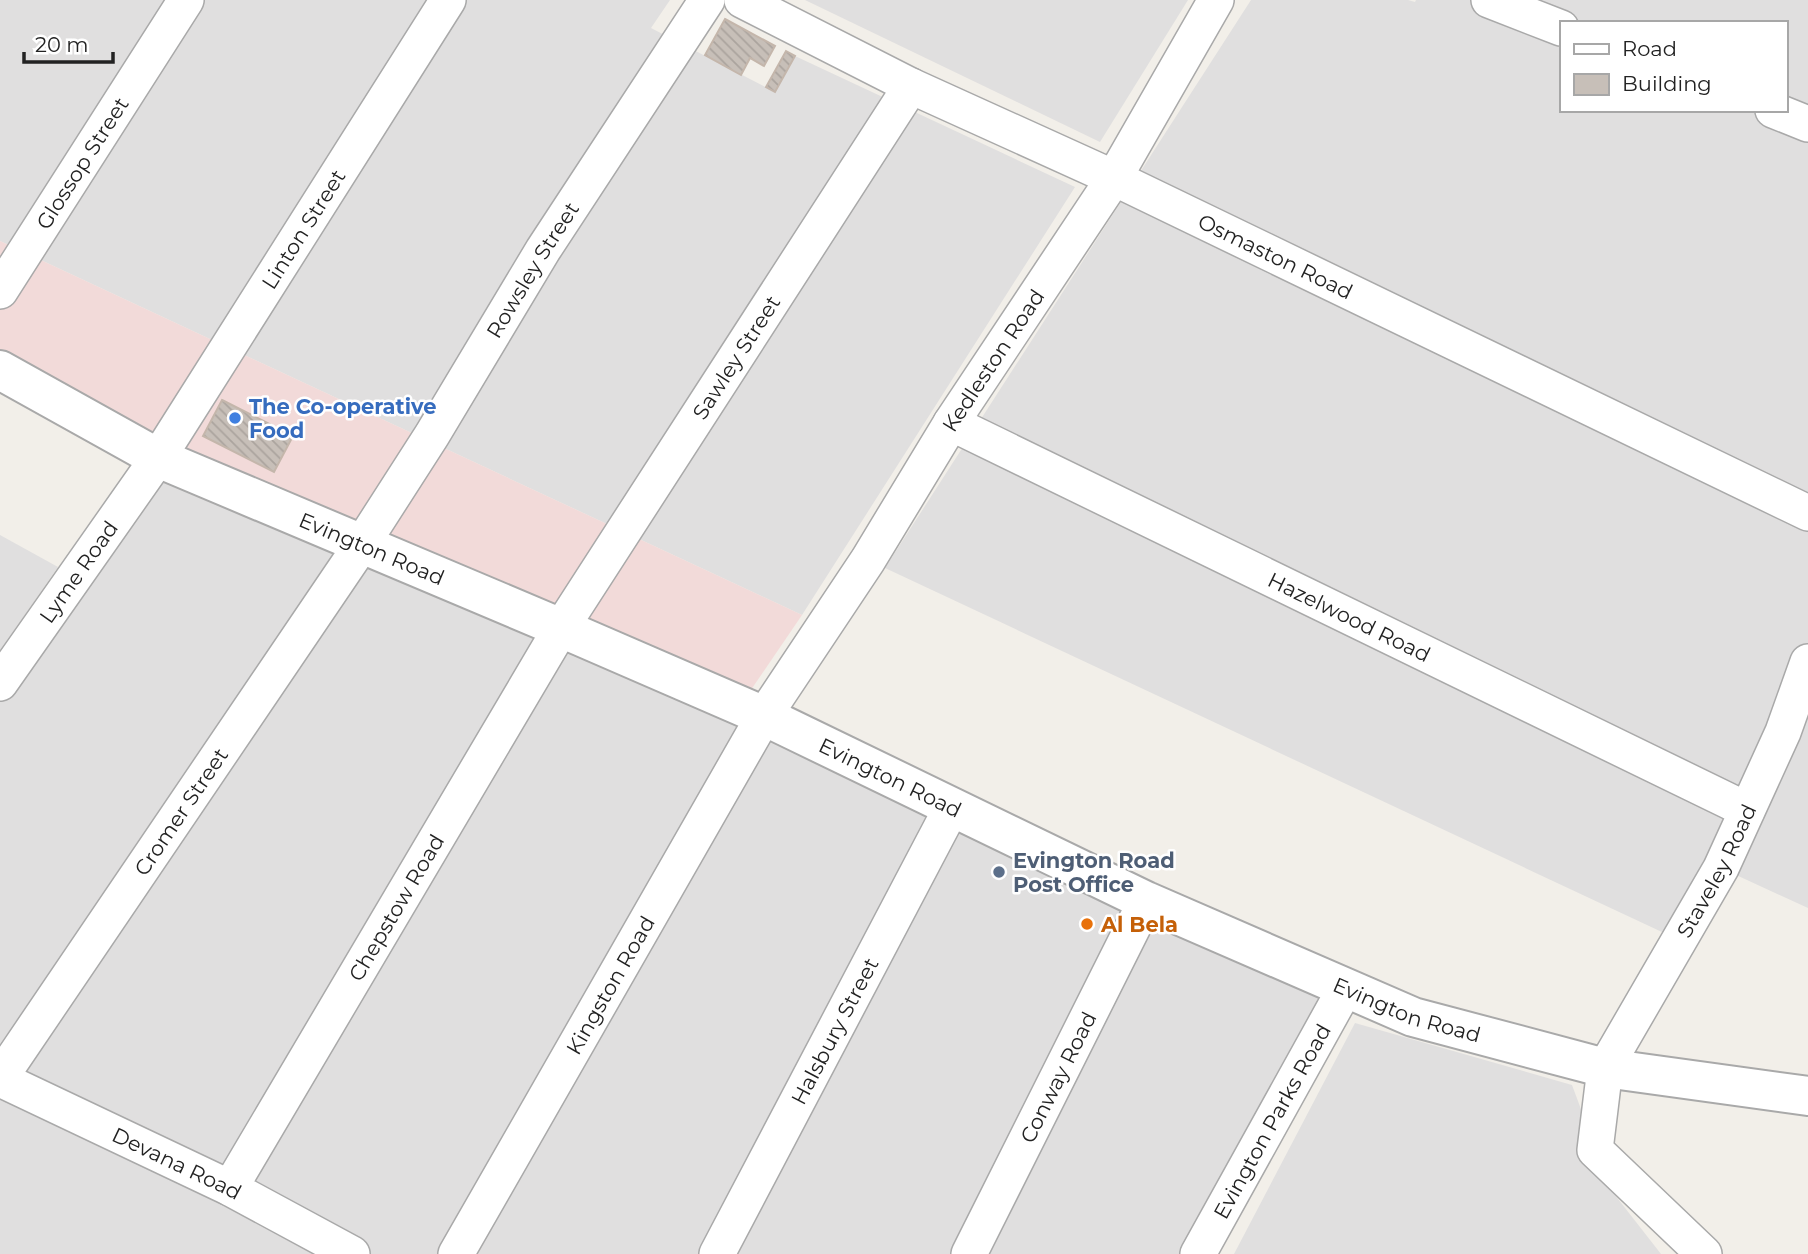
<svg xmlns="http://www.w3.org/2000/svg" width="1808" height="1254" viewBox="0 0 1808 1254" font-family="Montserrat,sans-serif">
	<defs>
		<pattern id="building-back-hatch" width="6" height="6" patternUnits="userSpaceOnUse" patternTransform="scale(1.75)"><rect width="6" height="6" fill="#c7bfb8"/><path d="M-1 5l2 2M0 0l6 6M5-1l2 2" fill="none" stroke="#aba49e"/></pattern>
	</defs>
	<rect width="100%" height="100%" fill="#f2efe9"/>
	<g fill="#e0dfdf" fill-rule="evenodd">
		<path d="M0,0h670l-19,28 124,64 20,-36 280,131 -273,428 -802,-374z"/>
		<path d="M805,0h383l-88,142z"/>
		<path d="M1251,0h157l7,2 1,-2h392v908l-87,-40 -42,72 -794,-372zM1561,23h224v87h-224z"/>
		<path d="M158,458l1188,529 -152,267h-1194v-564z"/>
		<path d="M0,535l58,32 -58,84z"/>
		<path d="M1355,1023l217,62 39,105 50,64h-427z"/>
	</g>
	<path fill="#f2dad9" d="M0,241l802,374 -60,88 -742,-333z"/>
	<g fill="url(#building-back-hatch)" stroke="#c4b6ab" stroke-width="2">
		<path d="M725,19l50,27 -11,20 -14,-8 -9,17 -36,-20z"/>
		<path d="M786,51l9,5 -20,36 -9,-5z"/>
		<path d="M222,400l71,36 -19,36 -71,-36z"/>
	</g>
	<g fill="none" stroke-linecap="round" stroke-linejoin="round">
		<g stroke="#a9a9a9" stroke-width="38">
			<g id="minor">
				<path id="s1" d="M742,0l169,86 203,92 694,335"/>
				<path d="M1489,0l72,28"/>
				<path d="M1773,110l35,14"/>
				<path id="s2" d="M0,291l186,-291"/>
				<path id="s3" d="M951,423l796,387"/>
				<path id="s4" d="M0,683l158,-225 290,-458"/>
				<path id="s5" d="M0,1078l362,-534 70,-109 111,-185 164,-250"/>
				<path id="s6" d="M0,1079l230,109 122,66"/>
				<path id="s7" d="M230,1188l331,-560 350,-542"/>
				<path id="s8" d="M456,1254l308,-538 104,-156 83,-137 163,-245 102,-178"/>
				<path id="s9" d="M717,1254l235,-447"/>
				<path id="s10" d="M969,1254l177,-353"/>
				<path id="s11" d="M1198,1254l148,-267"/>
				<path id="s12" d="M1704,1254l-109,-104 10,-82 116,-200 62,-136 25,-70"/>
			</g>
		</g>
		<g stroke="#a9a9a9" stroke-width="42">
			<g id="tertiary">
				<path id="s13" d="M0,370l158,88 403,170 203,88 382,185 267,116 192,51 203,28"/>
			</g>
		</g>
		<use href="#minor" stroke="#fff" stroke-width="35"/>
		<use href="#tertiary" stroke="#fff" stroke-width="38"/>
	</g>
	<circle fill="#3f7fe0" stroke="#fff" stroke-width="2.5" cx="235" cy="418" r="7"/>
	<circle fill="#5c6f8a" stroke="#fff" stroke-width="2.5" cx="999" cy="872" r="7"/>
	<circle fill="#e8710a" stroke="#fff" stroke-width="2.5" cx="1087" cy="924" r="7"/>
	<g text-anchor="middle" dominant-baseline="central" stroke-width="5" stroke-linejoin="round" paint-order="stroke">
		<g font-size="21" fill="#222" stroke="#fff">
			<text stroke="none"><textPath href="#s2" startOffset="152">Glossop Street</textPath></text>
			<text stroke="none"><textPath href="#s4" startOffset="546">Linton Street</textPath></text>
			<text stroke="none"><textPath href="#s1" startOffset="592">Osmaston Road</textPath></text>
			<text stroke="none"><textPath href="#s5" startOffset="968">Rowsley Street</textPath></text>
			<text stroke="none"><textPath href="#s7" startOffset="973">Sawley Street</textPath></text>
			<text stroke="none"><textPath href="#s8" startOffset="1043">Kedleston Road</textPath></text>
			<text stroke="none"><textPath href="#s13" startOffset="413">Evington Road</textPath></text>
			<text stroke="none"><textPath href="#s4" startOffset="136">Lyme Road</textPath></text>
			<text stroke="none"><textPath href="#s3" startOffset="443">Hazelwood Road</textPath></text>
			<text stroke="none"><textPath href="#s13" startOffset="980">Evington Road</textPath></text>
			<text stroke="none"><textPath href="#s5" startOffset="322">Cromer Street</textPath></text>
			<text stroke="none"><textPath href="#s12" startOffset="460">Staveley Road</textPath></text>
			<text stroke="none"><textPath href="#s7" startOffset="326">Chepstow Road</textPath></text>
			<text stroke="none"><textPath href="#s8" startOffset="310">Kingston Road</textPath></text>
			<text stroke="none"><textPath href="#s13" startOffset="1547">Evington Road</textPath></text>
			<text stroke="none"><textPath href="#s9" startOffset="252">Halsbury Street</textPath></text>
			<text stroke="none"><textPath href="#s10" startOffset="198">Conway Road</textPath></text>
			<text stroke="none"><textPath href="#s11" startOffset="152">Evington Parks Road</textPath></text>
			<text stroke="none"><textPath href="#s6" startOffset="196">Devana Road</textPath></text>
		</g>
		<g font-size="21" font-weight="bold" fill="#366cbe" stroke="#fff" text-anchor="start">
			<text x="249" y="406">The Co-operative<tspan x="249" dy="24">Food</tspan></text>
		</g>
		<g font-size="21" font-weight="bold" fill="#4e5e75" stroke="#fff" text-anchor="start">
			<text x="1013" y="860">Evington Road<tspan x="1013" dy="24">Post Office</tspan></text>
		</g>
		<g font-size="21" font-weight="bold" fill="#c56008" stroke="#fff" text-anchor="start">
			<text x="1101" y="924">Al Bela</text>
		</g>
	</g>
	<rect x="1560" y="21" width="228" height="91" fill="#ffffff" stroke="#a7a7a7" stroke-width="2"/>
	<rect x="1574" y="44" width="35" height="10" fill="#ffffff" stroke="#a7a7a7" stroke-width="2"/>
	<text x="1622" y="56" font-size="21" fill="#222222">Road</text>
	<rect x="1574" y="74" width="35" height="21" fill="#c7bfb8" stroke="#a7a7a7" stroke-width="2"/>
	<text x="1622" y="91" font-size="21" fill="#222222">Building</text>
	<path d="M24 52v10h89v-10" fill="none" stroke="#222222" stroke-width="3.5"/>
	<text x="35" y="52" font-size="21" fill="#222222" stroke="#ffffff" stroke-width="5" paint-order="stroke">20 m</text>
</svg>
